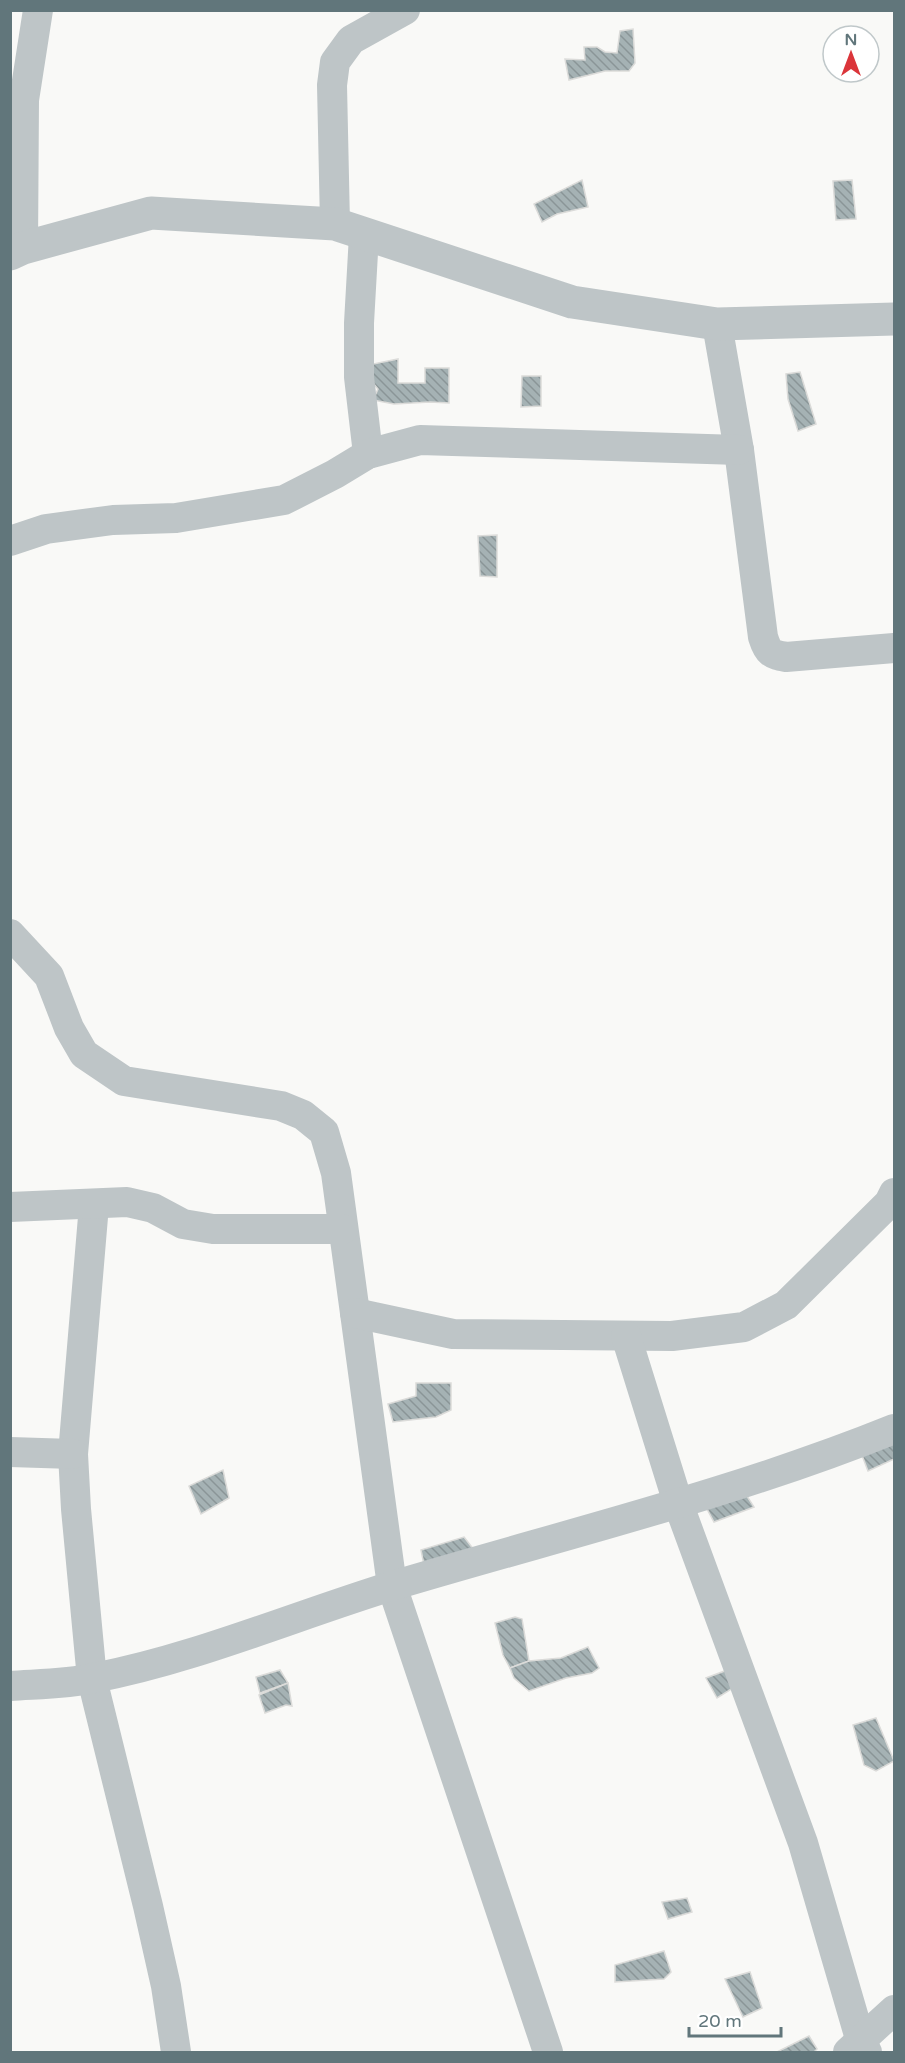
<svg xmlns="http://www.w3.org/2000/svg" width="905" height="2063" viewBox="0 0 905 2063" font-family="'Varela Round',sans-serif">
	<defs>
		<pattern id="building-back-hatch" width="6" height="6" patternUnits="userSpaceOnUse" patternTransform="scale(1.5)"><rect width="6" height="6" fill="#a5b2b4"/><path d="M-1 5l2 2M0 0l6 6M5-1l2 2" fill="none" stroke="#8a9597"/></pattern>
	</defs>
	<rect width="100%" height="100%" fill="#f9f9f7"/>
	<g fill="url(#building-back-hatch)" stroke="#dbdbd9" stroke-width="1.5">
		<path d="M633,29l2,34 -6,8h-24l-36,9 -4,-21 20,1 -1,-13h13l8,5 12,1 3,-22z"/>
		<path d="M582,180l6,27 -31,7 -15,8 -8,-18z"/>
		<path d="M852,180l4,39 -20,1 -3,-39z"/>
		<path d="M398,359v24h27v-15h24v35l-19,-1 -36,2 -21,-4 5,-11 -5,-6v-19z"/>
		<path d="M800,372l16,52 -18,7 -10,-32 -2,-25z"/>
		<path d="M522,376h19v30l-20,1z"/>
		<path d="M497,535v42l-17,-1 -2,-40z"/>
		<path d="M416,1383h35v27l-15,7 -43,5 -5,-18 28,-8z"/>
		<path d="M894,1436v23l-26,12 -8,-21z"/>
		<path d="M223,1470l6,28 -28,16 -12,-28z"/>
		<path d="M743,1490l11,17 -40,15 -8,-15z"/>
		<path d="M464,1537l10,13 -49,20 -4,-20z"/>
		<path d="M515,1617l7,2 7,42 -19,7 -7,-13 -8,-32z"/>
		<path d="M588,1647l11,21 -7,5 -26,5 -37,13 -15,-13 -4,-10 19,-7 32,-3z"/>
		<path d="M730,1669l11,14 -24,15 -11,-20z"/>
		<path d="M280,1670l8,13 -28,10 -4,-16z"/>
		<path d="M288,1683l4,23 -6,-1 -21,8 -6,-18z"/>
		<path d="M876,1718l18,43 -18,10 -12,-6 -11,-40z"/>
		<path d="M687,1898l5,14 -24,7 -6,-17z"/>
		<path d="M664,1951l7,21 -7,7 -49,3v-17z"/>
		<path d="M750,1972l12,36 -19,9 -18,-38z"/>
		<path d="M809,2036l8,13 -3,3h-37z"/>
	</g>
	<g fill="none" stroke-linecap="round" stroke-linejoin="round">
		<g stroke="#bec5c7" stroke-width="30">
			<path d="M335,224l-3,-139 3,-23 16,-22 54,-30"/>
			<path d="M364,235l-5,88v54l9,77"/>
			<path d="M23,248l1,-148 14,-90"/>
			<path d="M717,324l22,126 24,187c5,16 8,17 23,20l108,-9"/>
			<path d="M10,541l36,-12 67,-9 63,-2 108,-18 51,-26 33,-20 52,-14 319,10"/>
			<path d="M10,934l39,42 20,52 15,26 40,27 157,25 22,9 21,17 12,41 56,413 156,466"/>
			<path d="M94,1205l-21,249 3,55 16,170 56,227 18,80 10,66"/>
			<path d="M10,1207l117,-5 26,6 30,16 30,5h130"/>
			<path d="M355,1313l98,21 219,2 72,-9 42,-22 103,-102 5,-10"/>
			<path d="M626,1336l52,167 125,340 58,199 6,10"/>
			<path d="M10,1452l63,2"/>
			<path d="M10,1686c28,-2 57,-2 84,-8 103,-20 200,-62 301,-93 167,-50 338,-91 499,-156"/>
			<path d="M848,2052l46,-42"/>
		</g>
		<path stroke="#bec5c7" stroke-width="33" d="M10,254l13,-6 128,-35 184,11 237,78 145,22 177,-5"/>
	</g>
	<rect width="905" height="2063" fill="none" stroke="#61767b" stroke-width="24"/>
	<g transform="translate(851 54)"><circle r="28" fill="#ffffff" stroke="#c0c8ca" stroke-width="1.5"/>
	<path d="M0-4.5L10 22L0 15L-10 22Z" fill="#db353a"/>
	<text y="-9" font-size="16" font-weight="bold" text-anchor="middle" fill="#61767b">N</text>
	</g>
	<path d="M689 2027v9h92v-9" fill="none" stroke="#61767b" stroke-width="3"/>
	<text x="698" y="2027" font-size="18" fill="#61767b" stroke="#ffffff" stroke-width="4.5" paint-order="stroke">20 m</text>
</svg>
